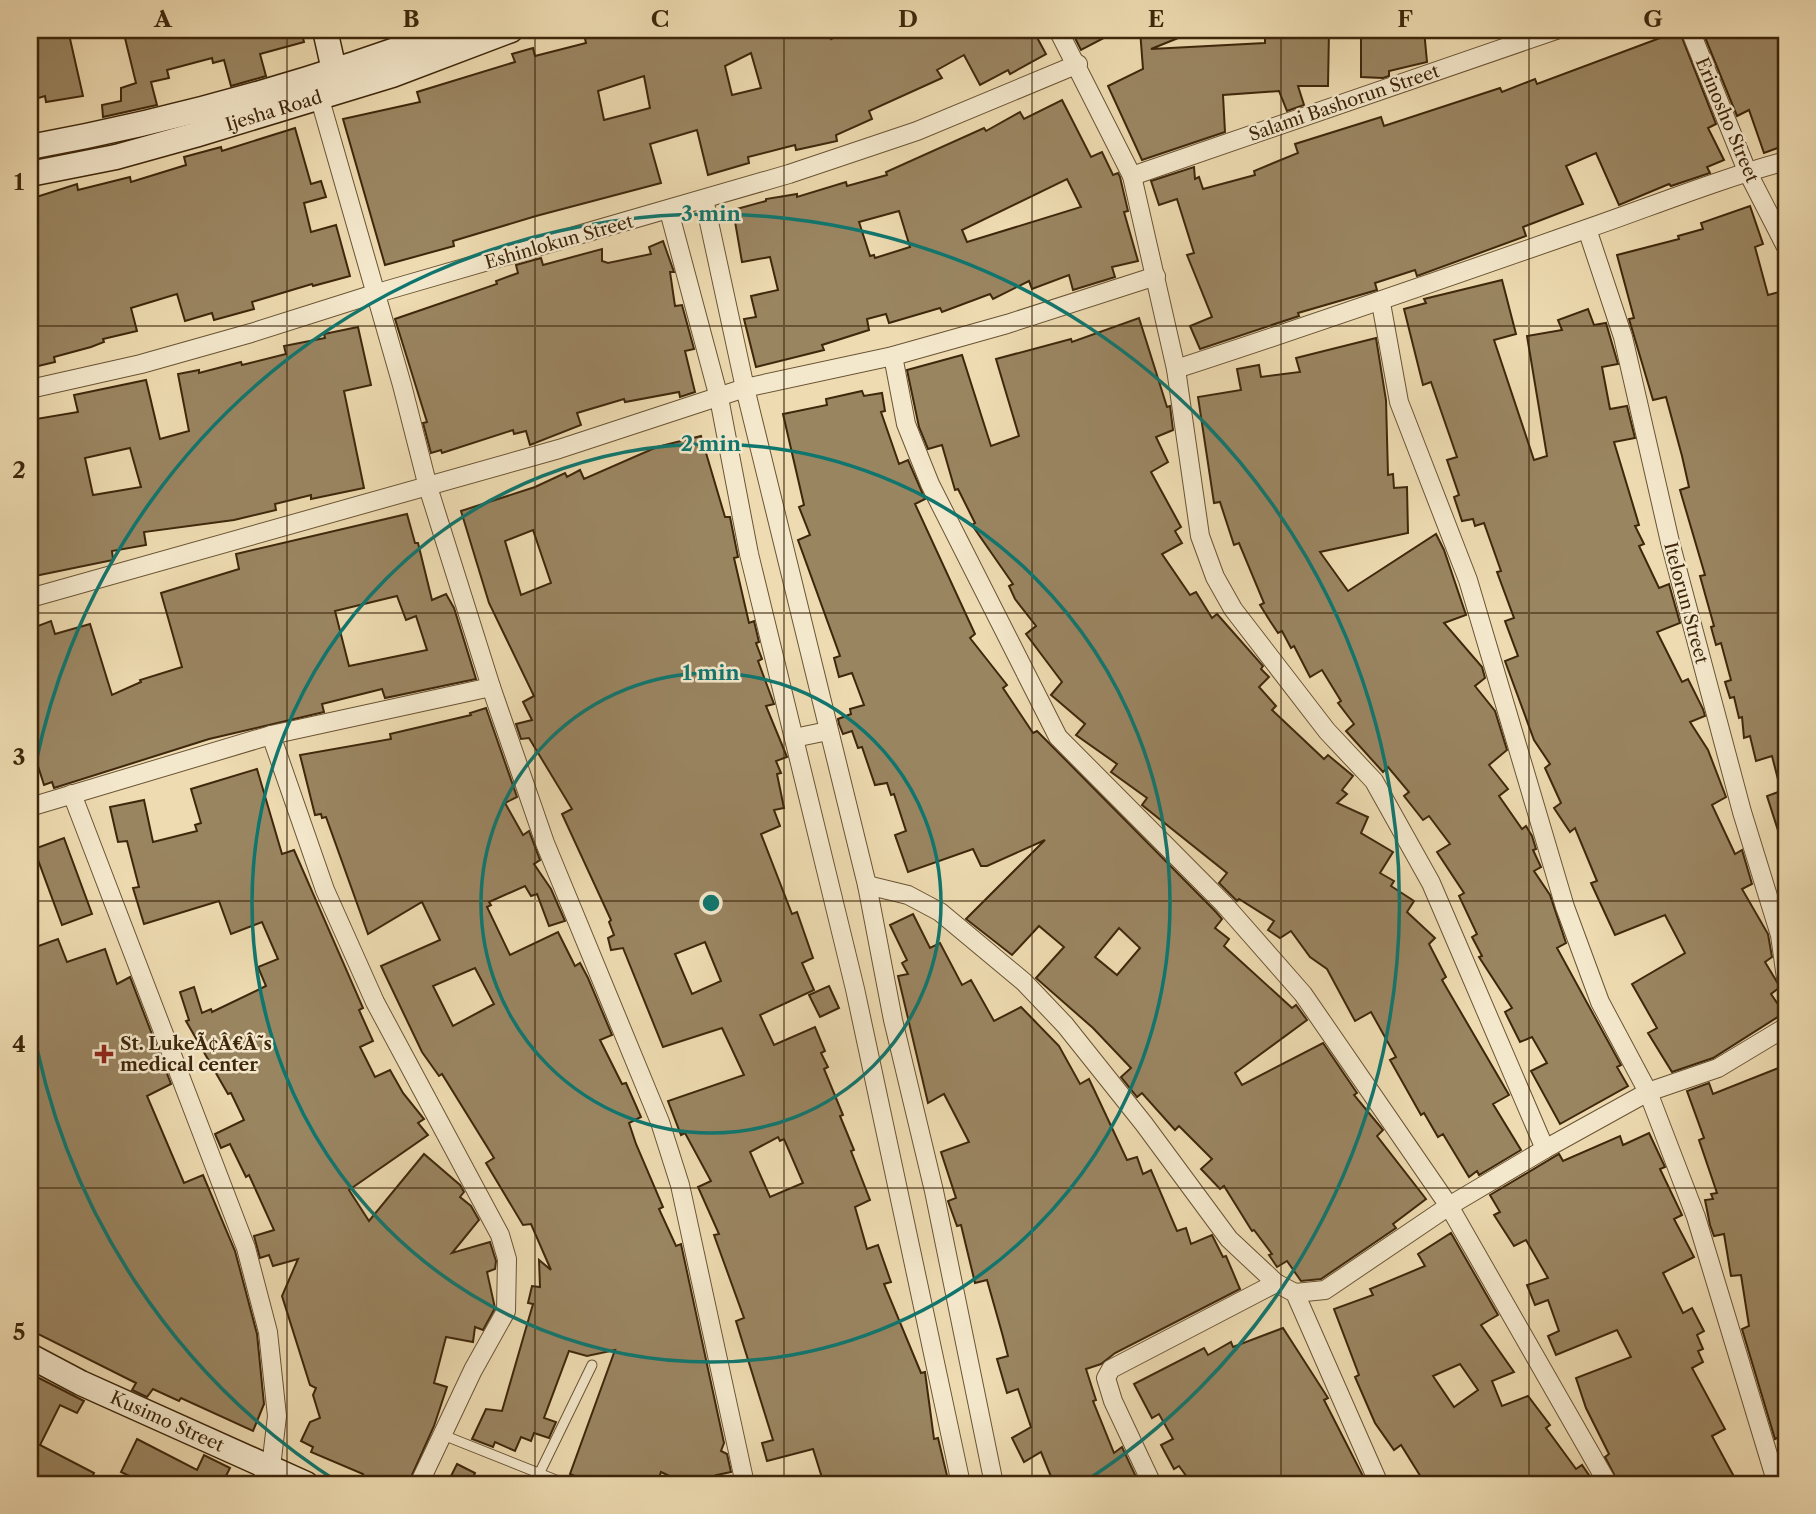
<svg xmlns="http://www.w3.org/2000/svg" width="1816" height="1514" viewBox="0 0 1816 1514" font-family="'Libre Caslon Text',serif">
	<rect width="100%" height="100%" fill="#eedbb1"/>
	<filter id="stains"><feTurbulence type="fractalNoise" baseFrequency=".00286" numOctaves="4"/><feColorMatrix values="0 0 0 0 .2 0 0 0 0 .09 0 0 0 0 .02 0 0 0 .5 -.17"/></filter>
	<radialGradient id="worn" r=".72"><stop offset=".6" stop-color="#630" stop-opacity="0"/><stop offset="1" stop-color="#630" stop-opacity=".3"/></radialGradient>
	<g fill="#9a8561" stroke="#3e270b" stroke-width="2" fill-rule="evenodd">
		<path d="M30,30h38l15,66 -37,6 -1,-6 -10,3 -5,-20z"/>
		<path d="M123,30h178l3,12 -44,12 6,22 -35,10 -7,-26 -11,3 -1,-5 -45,12 2,8 -18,4 6,23 -54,12 -1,-12 19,-4v-13l15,-5z"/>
		<path d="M583,30h225l2,7 18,-6 3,8 18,-9h20l4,6 13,-6h147l13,24 -36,20 -2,-4 -28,15 -16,-30 -27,15 5,8 -73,33 3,8 -36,16 1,6 -41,9 -1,-5 -47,12 1,6 -41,12 -11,-45 -47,14 11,39 -125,33 -83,25 1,5 -69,19 -42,-146 77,-17 -3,-10 98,-30 -3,-8 21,-6 2,8 51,-13zM751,53l10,35 -29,7 -7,-29zM644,76l6,32 -46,12 -6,-29z"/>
		<path d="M1071,30h48l-38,20z"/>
		<path d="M1140,30h58l-47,19 114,-6v-7h43v-6h21l-1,56h-30l6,19 -17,6 -8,-20 -56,4 2,37 -83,28 -34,-74 35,-17z"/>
		<path d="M1361,30h63l3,32 -38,9v5l-6,2 -22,-1z"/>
		<path d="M1660,30h19l37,94 -8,4 16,32 -17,7 3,6 -39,13 -2,-2 -50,21 -23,-52 -30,13 17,38 -60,23 3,9 -109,40 -2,-6 -40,13 2,7 -79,23 1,3 -99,33 -10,-23 22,-9 -25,-62 7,-2 -17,-54 -18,6 -8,-24 43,-14 1,12 4,-2 4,12 52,-14 -1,-4 44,-18 -3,-9 86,-27 3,9 116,-38 2,4 33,-13 2,5 123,-46z"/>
		<path d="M1702,30h84v115l-22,8 -15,-43 -12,6z"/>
		<path d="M1062,100l29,57 11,-5 11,23 5,-2 2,4 8,34 -4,1 14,49 -26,6 3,10 -42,13 -4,-15 -37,14 -3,-8 -36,18 -3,-5 -48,18 -2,-4 -51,15 -3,-9 -19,5 2,11 -47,15 2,5 -68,17 -12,-48 12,-2 -5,-21 27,-6 -8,-33 -28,5 -9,-52 33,-9v-2l31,-5v3l49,-15 1,4 40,-11 -1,-3 98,-44 2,3 34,-19 4,7zM1067,179l14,28 -114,35 -5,-12zM899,211l11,36 -35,11 -1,-3 -4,1 -11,-34z"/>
		<path d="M295,128l16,56 10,-3 5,16 -22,6 7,29 25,-7 14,51 -37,10 -1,-2 -60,18 2,7 -40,11 -2,-7 -27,8 -8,-27 -46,14 6,23 -34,8 1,3 -13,5 -37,10 1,5 -25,6v-169l47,-15 1,6 52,-13 1,5 55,-17 -2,-8 37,-10 1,4z"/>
		<path d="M1750,206l13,38 -8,3 13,48 18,-5v556h-3l-16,-50 14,-5 -9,-35 -16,5 -6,-25 -6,2 -2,-21 -3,1 -5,-21 -4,1 -5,-16 6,-2 -10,-37 -5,2 -5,-18 3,-1 -14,-50 5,-1 -25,-85 9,-3 -7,-31 -16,-59 -13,3 -24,-81 5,-1 -17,-63 62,-16 -1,-3 25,-7 -2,-6z"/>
		<path d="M663,241l11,31h-4l5,34 7,-1 12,44 -9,2 10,41 -15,5 -1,-5 -54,10 -1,-3 -47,14 4,12 -51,20 -4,-14 -12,3 -1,-4 -71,23 -1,-3 -10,3 -8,-30 4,-1 -32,-103 102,-35 -1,-3 22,-8 -2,-8 25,-7 2,7 59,-16v12l6,2 43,-9 -2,-7z"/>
		<path d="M1502,280l14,54 -22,6 40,120 13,-4 -20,-120 35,-6 -4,-10 30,-11 6,16 12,-2 12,41 -16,3 8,42 17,-3 8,32 -21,4 25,83 -4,1 9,18 -5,2 20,42 10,-4 11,39 -23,9 25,50 6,-3 15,30 2,7 -15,6 18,28 18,47 -14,8 23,49 7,-4 10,34 -10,5 26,45 4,23 -7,5 15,25 -9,7 13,19 -71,45 -41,14 -24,-39 9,-5 -25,-44 53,-31 -20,-38 -50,20 -24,-52 6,-2 -22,-53 -5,4 -16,-24 7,-5 -16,-35 5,-4 -16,-24 -29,-79 13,-5 -13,-35 9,-3 -17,-46 4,-1 -17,-48 -9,3 -2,-7 -11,2 -8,-24 5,-2 -12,-35 10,-3 -26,-75 -8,3 -19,-76 22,-6 -2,-4z"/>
		<path d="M1139,318l28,89 3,-1 3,24 -17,7 12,25 -17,10 30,55 -6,4 7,12 -20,11 28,41 6,-3 16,26 5,-4 46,52 -2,3 8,8 -10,10 17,19 -4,4 52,49 4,-4 25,21 -11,14 5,4 -10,9 31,14 -7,16 32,19 -13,21 14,8 -3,5 23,15 -7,11 28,26 -6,6 17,33 -4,3 67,115 -16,9 28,46 -42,25 -2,-4 -8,6 -26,-43 -5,3 -14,-24 -3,2 -31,-55 6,-3 -25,-45 -16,9 -28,-52 -17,-12 -19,-26 -11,7 -12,-8 6,-9 -35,-22 -2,2 -18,-18 8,-10 -85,-68 5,-7 -36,-26 6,-8 -41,-29 9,-11 -34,-29 11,-13 -36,-48 10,-8 -21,-27 -6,-13 4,-2 -41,-59 3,-2 -17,-34 -3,1 -13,-45 -14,4 -9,-22 -12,-57 55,-15 29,91 28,-10 -23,-77 75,-20 1,3z"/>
		<path d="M358,327l13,58 -27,6 20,97 -53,11v-4l-36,9 1,6 -42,10 -90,12 2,13 -34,6 1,9 -83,17v-157l48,-8 -4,-17 72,-15 14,59 29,-8 -11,-57 21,-4v3l42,-11 1,3 44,-11 -2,-8 41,-8 -1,-4zM130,448l11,39 -48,8 -8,-37z"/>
		<path d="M1376,338l10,62 2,75 5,-1 1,14 13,-1 1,46 -88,19 28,39 88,-57 8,16 22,65 -22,8 38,44 3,11 -10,8 20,25 12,39 -18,15 19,24 -9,7 23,33 4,-3 6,10 4,13 -3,1 8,17 -7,4 16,24 16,48 -9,5 64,117 -4,2 11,19 -68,38 -29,-53 16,-8 -15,-26 -12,5 -15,-30 7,-4 -33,-51 3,-1 -10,-19 5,-3 -18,-38 5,-3 -27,-41 13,-8 -21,-28 -6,4 -19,-24 5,-4 -21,-25 -5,5 -37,-41 8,-7 -16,-21 3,-2 -19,-31 -12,7 -16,-31 -3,2 -9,-17 -4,2 -8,-12 -10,-16 4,-2 -25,-60 -5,2 -14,-43 -6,1 -16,-106 43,-7 -4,-21 22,-4 2,12 39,-5 -4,-14z"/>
		<path d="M862,391l2,5 18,-3 3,18 -4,1 18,52 9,-4 17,39 -10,5 60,130 -5,4 37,47 -4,3 30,45 4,-2 179,181 6,7 -7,9 14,11 -5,7 68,62 4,-3 11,15 -72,53 7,12 81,-42 34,50 -3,2 29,35 -6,6 49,63 -33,25 3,4 -75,51 -20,2 -14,-20 -10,6 -8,-12 3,-1 -18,-24 -2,1 -28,-45 -4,3 -19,-20 11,-10 -33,-33 -4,4 -33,-37 -5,4 -16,-20 10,-9 -38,-40 -57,-50 28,-31 -25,-21 -27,29 -46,-36 79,-79 -58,26h-6l-8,-17 -65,23 -13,-37 11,-4 -12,-37 -3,1 -4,-12 -12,2 -13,-38 -4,1 -6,-17 -9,3 -4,-10 -1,-5 13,-5 -1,-5 14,-4 -12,-32 -13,4 -5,-19 6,-2 -42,-116 12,-5 -11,-28 5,-2 -21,-91 44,-9 -1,-6zM1119,928l21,20 -23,27 -22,-18z"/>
		<path d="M701,436l24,81h5l8,40 -4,1 15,65 5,-2 5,21 -3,1 6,16 -4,2 16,43 -8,2 21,51 -11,4 5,12 -4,1 7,34 -10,2 6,16 -19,8 31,80 5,-2 16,46 -11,5 12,27 -54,25 14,30 41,-18 10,24 -4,2 7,14 -4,2 19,46 -3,1 14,34 -3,1 19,49 -15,7 12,42 11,-4 13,37 -7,2 37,89 4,-1 9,67 4,-1 11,46h-125l-11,-35 -46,12 -5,-18 11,-3 -37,-119 8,-3 -30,-83 5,-1 -21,-47 13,-6 -26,-48 -4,2 -13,-34 76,-26 -22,-47 -59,19 -40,-99 -12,2 -3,-12 6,-3 -5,-13 2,-2 -49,-106 10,-5 -43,-71 -8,1 -5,-15 16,-4 -9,-18 11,-6 -45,-93 -28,-92 74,-24 30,-14 2,4 13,-7 4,9 73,-32zM533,530l18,53 -30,12 -16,-54zM705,942l16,39 -29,13 -17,-40zM778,1137l2,4 4,-2 19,44 -33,14 -20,-45z"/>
		<path d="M407,514l8,29h3l14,57 14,-6 8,14 22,71 -91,19 -3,-9 -60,15 2,8 -115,27 -155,49 -2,-6 -8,3 -14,-44v-110h6l-1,-4 16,-6 4,13 35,-10 22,71 29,-13 -1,-2 42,-13 -21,-74 78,-24 -3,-15zM397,596l9,24 10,-4 11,34 -78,16 -14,-55z"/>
		<path d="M486,708l31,89 -12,6 18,32 6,-4 11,29 -6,4 17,25 14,32 -16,5 -12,-32 -6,2 -6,-10 -36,16 2,3 -4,2 23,48 48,-23 17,34 5,-3 8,15 24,57 -12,5 22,44 4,-1 15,34 -12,6 7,21 27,63 -4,2 17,37 5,-2 43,199 -3,8 6,3 4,18 -14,3 16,9h-47l-25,-12 -4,12h-63l-24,-10 45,-124 -28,6 -18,-5 -25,67 12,4 -7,16 -15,-5 -3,8 -10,-4 -6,14 -20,-9 -2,5 -21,-8 14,-30 16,2 31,-107 -5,-1 4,-17 8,1 -1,-27 12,10 -20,-46 -8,1 -37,-62 8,-5 -52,-84 -3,2 -17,-24 -41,-86 59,-26 -18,-38 -54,32 -42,-117 -4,1 -1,-4 -6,1 -15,-60 91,-16 -1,-5 81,-19 -1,-2zM475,968l19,36 -41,22 -20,-40z"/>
		<path d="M257,769l25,85 12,-4 69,158 -4,2 14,31 -13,6 15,30 15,-7 13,23 21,26 -6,4 10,12 -79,55 20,31 55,-67 36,31 4,7 -4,5 11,9 8,14 -27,33 38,-11 6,19 -1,8 -8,3 8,36 -12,22 -8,-3 -2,15 -27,-5 -12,46 13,4 -13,39 -26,58h-50l5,-10 -52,-22 2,-5 -12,-6 9,-19 10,-4 -7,-23 3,-7 -6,-3 -28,-89 16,-37 -25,7 -4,-11 -9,3 -6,-22 20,-6 -25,-55 -3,2 -16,-33 -9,4 -6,-14 29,-14 -13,-27 -3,1 -42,-73 3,-1 -9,-28 14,-5 8,26 9,-4 1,3 54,-26 -8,-19 20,-8 -16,-37 -31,12 -12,-33 -75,23 -11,-36 6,-1 -12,-46 -9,1 -8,-35 34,-7 9,42 44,-11 -2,-6 6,-2 -10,-34z"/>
		<path d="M64,838l28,76 -30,11 -28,-76z"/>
		<path d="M913,914l17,34 10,-5 22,42 9,-5 23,41 27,-14 38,39 21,38 9,-5 38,81 10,-3 6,17 8,-4 26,61 9,-3 5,16 21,-9 11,22 3,-1 14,33 -125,64 -14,11 -15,5 10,31 -3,1 21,52 8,-6 15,32 -8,5h-75l-13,-32 -17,10 -12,-24 19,-11 -13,-38 -11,4 -10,-34 11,-3 -6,-23 -15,-53 -12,3 -14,-58 -4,1 -9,-25 8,-3 -15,-46 28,-10 -25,-48 -16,9 -30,-127 10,-2 -6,-11 5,-3 -17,-35z"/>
		<path d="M58,939l9,23 38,-13 12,35 13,-7 41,107 -24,12 37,87 19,-8 32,76 22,83 7,70 -11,27 -72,-33 -2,3 -26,-12 -6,8 -15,-7 4,-7 -106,-53v-381z"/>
		<path d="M829,986l10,22 -19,9 -11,-22z"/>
		<path d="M1786,1065v369l-11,5 -33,-110 7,-3 -8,-51 -10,1 -7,-42 -10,2 -4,-11 -5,-25 8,-1 -2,-5 6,-1 -18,-53 5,-2 -17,-47 22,-8 4,11z"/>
		<path d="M1649,1133l16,34 -5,2 22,46 -8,4 20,38 -31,16 20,40 9,-5 12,23 -7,4 6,14 -5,2 5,11 -11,6 33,61 -13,7 26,48h-119l-14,-27 4,-3 -23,-46 -10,-30 55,-21 -14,-27 -61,25 -8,-19 11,-5 -11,-31 -13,5 -8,-20 21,-7 -22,-38 -12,6 -20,-31 6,-3 -10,-17 69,-41 4,7 57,-25 3,9z"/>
		<path d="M1451,1233l47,82 -17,10 33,47 -22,9 10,25 26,-10 22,29 -4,3 30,41 6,-4 13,19h-163l-3,-5 -5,3 -23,-37 -7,5 -19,-27 -20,-46 4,-2 -25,-66 39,-14 -3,-6 55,-23 -7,-12zM1460,1364l18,26 -24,17 -21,-31z"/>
		<path d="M1283,1328l45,70 -4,2 43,84h-175l-13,-18 -5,3 -13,-24 12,-6 -14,-25 -7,4 -18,-34 70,-36 4,7 23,-13 2,5z"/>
		<path d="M35,1376l49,25 -7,12 -17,-8 -20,40 54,28 -5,11h-59v-95z"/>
		<path d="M137,1439l60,31 7,-15 26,13 -7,14 3,2h-80l-25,-12z"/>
		<path d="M457,1464l18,9 -5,11 -21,-4z"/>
	</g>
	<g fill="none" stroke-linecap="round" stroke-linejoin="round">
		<g stroke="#6a5434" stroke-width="11">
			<g id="lane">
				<path d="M443,1435l123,49"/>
				<path d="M540,1472l52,-107"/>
			</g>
		</g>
		<g stroke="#6a5434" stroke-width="20">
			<g id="street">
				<path d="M1058,30l74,146 44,193 24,167 15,41 18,32 94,122 47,50 57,102 114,266"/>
				<path d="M1690,30l57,141 39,76"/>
				<path d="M319,96l83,289 26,102 63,200 54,156 115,279 20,63 65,299"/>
				<path d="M1132,176l424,-146"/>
				<path d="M704,199l41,189 122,497 26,135 41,171 60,293"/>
				<path d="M669,211l50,187 30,156 106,435 106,495"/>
				<path d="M1587,229l36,108 47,205 72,270 38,123 6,43"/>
				<path d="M1381,303l18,99 69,178 97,327 35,95 48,90 48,125 81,267"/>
				<path d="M893,356l13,68 24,60 128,253 166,167 79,90 146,212 159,278"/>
				<path d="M1176,369c139,-45 276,-93 413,-141 66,-23 130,-49 197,-67"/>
				<path d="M30,389l111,-25 110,-31 123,-39 415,-120 128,-43 161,-67"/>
				<path d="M30,598l529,-149 186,-61 148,-32 114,-32 149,-48"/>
				<path d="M271,735l54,155 50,112 125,233 7,24 -1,52 -33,59 -54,114"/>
				<path d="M794,738l34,-7"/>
				<path d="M72,794l174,454 22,84 9,84 -6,51 -12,17"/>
				<path d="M30,807l241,-72 220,-48"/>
				<path d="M867,885l41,10 32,17 84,70 41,43 79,99 85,115 47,44 19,10 84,191"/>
				<path d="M1295,1293l30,-3 124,-84 96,-57 103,-57 70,-24 68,-41"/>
				<path d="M1152,1484l-39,-83 -7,-23 5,-9 165,-86"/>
			</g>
		</g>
		<g stroke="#3e270b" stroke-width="27">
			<g id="secondary">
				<path d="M325,30l9,40"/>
				<path d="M30,147c143,-26 285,-66 421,-117"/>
				<path id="s1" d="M30,174l86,-17 79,-22 197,-60 119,-45"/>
				<path id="s2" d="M30,1356l51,27 225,101"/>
			</g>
		</g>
		<use href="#lane" stroke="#f4e8cc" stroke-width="9"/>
		<use href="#street" stroke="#f4e8cc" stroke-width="18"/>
		<use href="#secondary" stroke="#f4e8cc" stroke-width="24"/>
	</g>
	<path fill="none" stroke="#3e270b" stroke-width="2" stroke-opacity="0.55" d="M287,30v1454M535,30v1454M784,30v1454M1032,30v1454M1281,30v1454M1529,30v1454M30,326h1756M30,613h1756M30,901h1756M30,1188h1756"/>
	<g fill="none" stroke="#0f766e" stroke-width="3.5">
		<circle cx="711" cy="903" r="230"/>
		<circle cx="711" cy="903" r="459"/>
		<path d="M341 1484A689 689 0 0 1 30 1011M30 795A689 689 0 1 1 1081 1484"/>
	</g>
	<path fill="#8f2418" stroke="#f4e8cc" stroke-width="2.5" d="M100.5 1043.5h7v7h7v7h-7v7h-7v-7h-7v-7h7z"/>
	<g text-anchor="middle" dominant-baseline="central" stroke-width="5" stroke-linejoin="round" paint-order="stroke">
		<g font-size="18" fill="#3e270b" stroke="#f4e8cc">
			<text transform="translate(1344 103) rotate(-19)">Salami Bashorun Street</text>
			<text stroke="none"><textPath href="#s1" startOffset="252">Ijesha Road</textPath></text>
			<text transform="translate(1727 120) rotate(67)">Erinosho Street</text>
			<text transform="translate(559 242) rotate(-16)">Eshinlokun Street</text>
			<text transform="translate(1686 603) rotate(75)">Itelorun Street</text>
			<text stroke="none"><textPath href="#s2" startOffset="152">Kusimo Street</textPath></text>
		</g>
		<g font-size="18" font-weight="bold" fill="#3e270b" stroke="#f4e8cc" text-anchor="start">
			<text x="120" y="1044">St. LukeÃ¢Â€Â˜s<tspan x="120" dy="21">medical center</tspan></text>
		</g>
	</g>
	<circle cx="711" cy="903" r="10" fill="#0f766e" stroke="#f4e8cc" stroke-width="3.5"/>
	<g font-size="21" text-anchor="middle" font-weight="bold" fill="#0f766e" stroke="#f4e8cc" stroke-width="5" stroke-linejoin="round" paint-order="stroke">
		<text x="711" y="221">3 min</text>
		<text x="711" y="451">2 min</text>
		<text x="711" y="680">1 min</text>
	</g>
	<rect width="1816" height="1514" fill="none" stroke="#eedbb1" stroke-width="77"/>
	<rect x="38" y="38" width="1740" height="1438" fill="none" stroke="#3e270b" stroke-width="2.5"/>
	<g font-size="23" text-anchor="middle" font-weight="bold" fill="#3e270b">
		<text x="163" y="27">A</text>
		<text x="411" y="27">B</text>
		<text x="660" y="27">C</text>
		<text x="908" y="27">D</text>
		<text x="1156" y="27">E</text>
		<text x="1405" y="27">F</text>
		<text x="1653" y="27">G</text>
		<text x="19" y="190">1</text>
		<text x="19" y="478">2</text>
		<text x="19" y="765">3</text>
		<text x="19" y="1052">4</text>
		<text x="19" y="1340">5</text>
	</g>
	<rect width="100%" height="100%" filter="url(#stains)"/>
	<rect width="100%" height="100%" fill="url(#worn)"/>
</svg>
